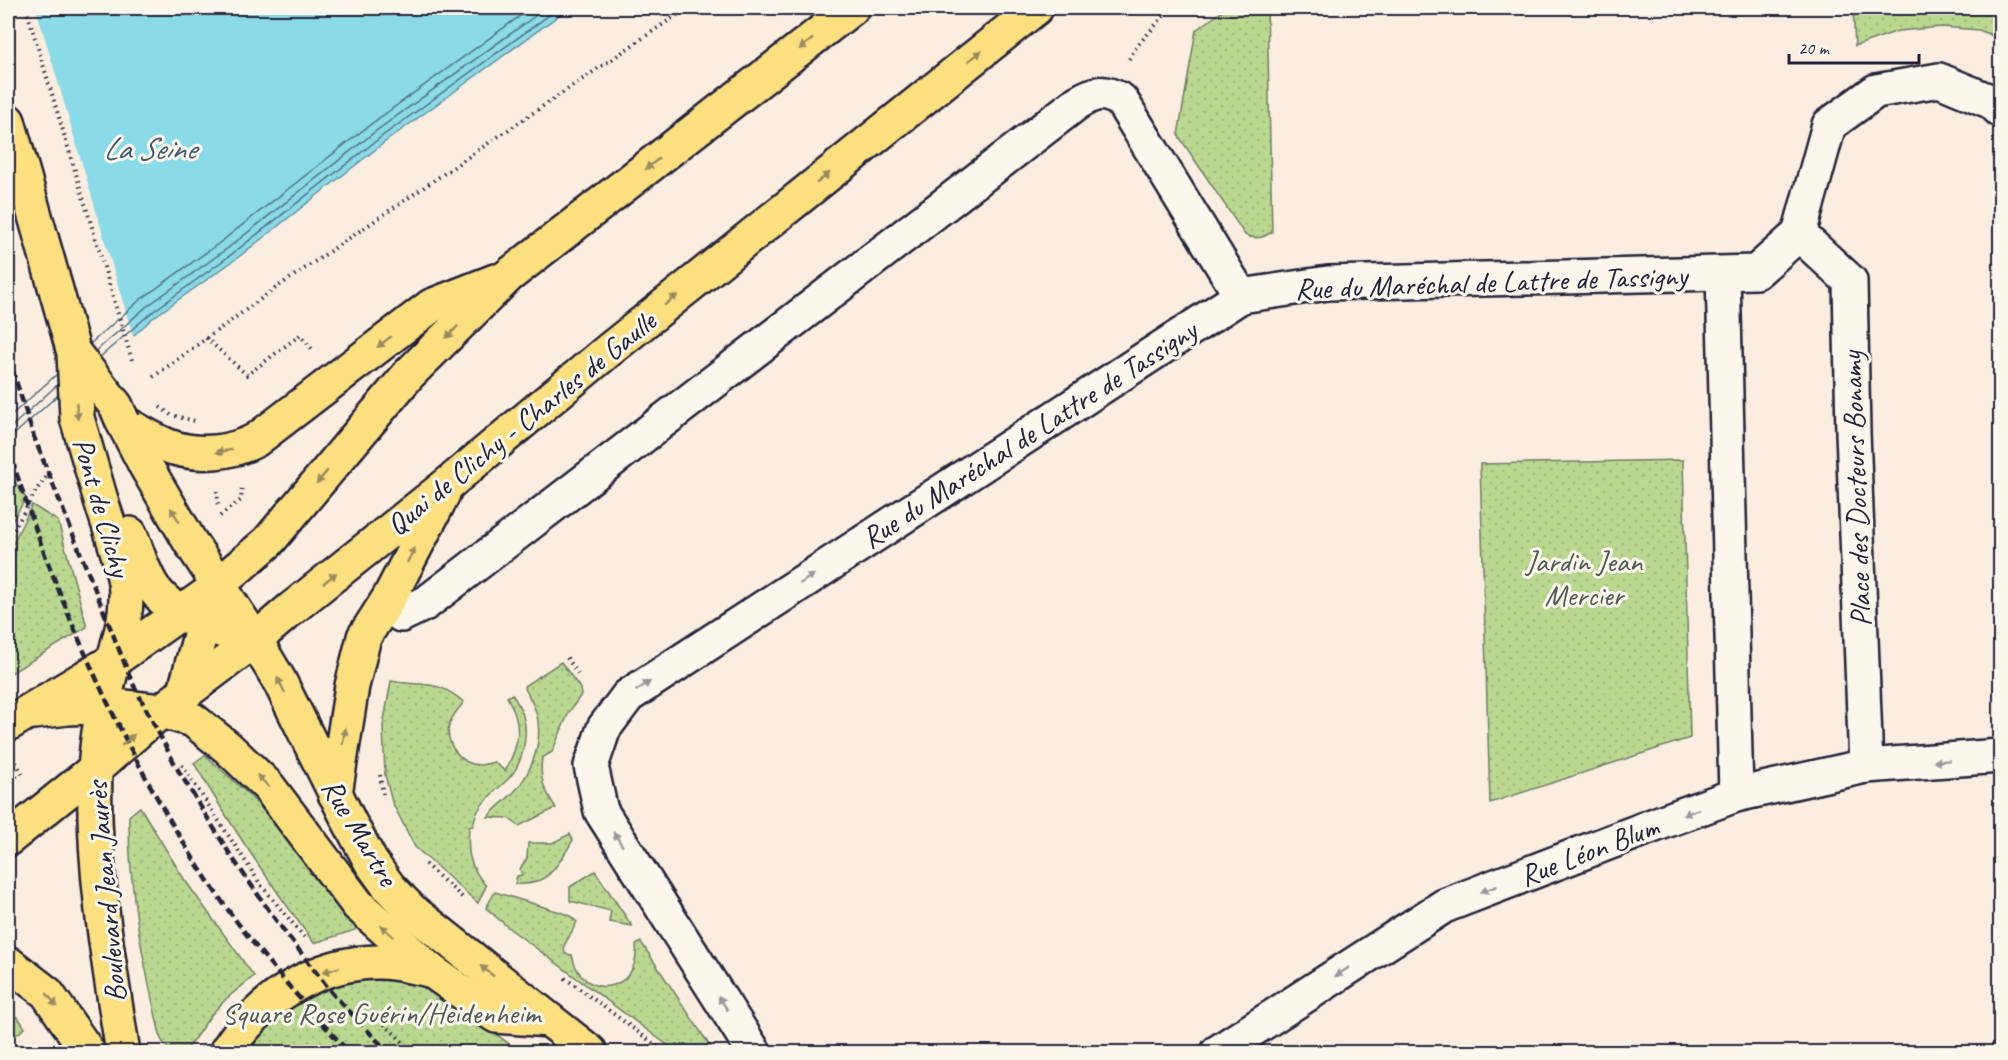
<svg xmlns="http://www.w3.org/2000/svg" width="2008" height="1060" viewBox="0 0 2008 1060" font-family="Caveat,sans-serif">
	<defs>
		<pattern id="grass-dots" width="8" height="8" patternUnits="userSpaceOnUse" patternTransform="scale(1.5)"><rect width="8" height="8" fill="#bad890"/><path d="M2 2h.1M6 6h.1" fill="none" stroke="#a0b97d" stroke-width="1.8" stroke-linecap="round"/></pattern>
	</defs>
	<rect width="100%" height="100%" fill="#fbede0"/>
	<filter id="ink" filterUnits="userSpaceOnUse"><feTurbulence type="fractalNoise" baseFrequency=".0167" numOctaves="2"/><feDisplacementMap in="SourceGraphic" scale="12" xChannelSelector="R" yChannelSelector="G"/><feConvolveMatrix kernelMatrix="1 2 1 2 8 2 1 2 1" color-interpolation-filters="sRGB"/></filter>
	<g filter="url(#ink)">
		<g fill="url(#grass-dots)" stroke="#6e7d66" stroke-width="1.5">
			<path d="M1227,8h40l5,224c-10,6 -16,8 -27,3l-67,-100 18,-105z"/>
			<path d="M1853,8h147v31l-21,-9 -37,-3 -44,4 -43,15z"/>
			<path d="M1683,460l7,278 -200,65 -10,-339z"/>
			<path d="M11,476l15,22 -18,30v-50z"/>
			<path d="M32,505l26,16 29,106 -79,48v-122z"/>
			<path d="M561,662l19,26 1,7 -12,17 -17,40 -10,6c-3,22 2,31 14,50l-37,18 -11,-8 -20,-1c8,-10 19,-17 27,-26 18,-20 29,-53 21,-79 -3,-9 -8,-17 -12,-26z"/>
			<path d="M391,681c33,6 44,-3 73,21 -6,8 -13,14 -15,24 -4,18 12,39 31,39 4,0 10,-2 14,-3l11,9c15,-27 18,-46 2,-74l5,-3c5,8 11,17 12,26 4,17 -2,45 -15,58 -14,14 -33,26 -36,48l-4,1c-2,26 0,39 17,59l-8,17 -63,-56 -23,-45 -7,-27 -2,-49z"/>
			<path d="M205,755l43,39 45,49 65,81 -3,6 -41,13c-43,-58 -83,-117 -120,-180z"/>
			<path d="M140,807l44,72 70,97 -28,23 -15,16 -26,37c-12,1 -18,-2 -24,-13 -17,-74 -33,-147 -32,-223z"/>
			<path d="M570,834l3,6c-15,25 -25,47 -58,44l2,-8 5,-1 -2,-6 7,-11 1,-15h24z"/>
			<path d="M595,871l37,55 -23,-4 2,-11 -41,-10v-14z"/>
			<path d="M495,892l65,20 10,4 7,6 -13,24 1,8 7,1c9,48 69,38 64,-10l5,-3 73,110h-37l-167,-123 -24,-21z"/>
			<path d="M362,974l59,10 40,24 59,44h-279l47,-52z"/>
			<path d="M8,1009l12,11 5,8 -17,13z"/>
		</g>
		<path fill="#8bdae7" stroke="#6190a2" stroke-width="1.5" d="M8,8h561l-184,134 -149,117 -82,58 -146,131z"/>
		<path fill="#fbede0" d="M8,8h28l98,331 -126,112z"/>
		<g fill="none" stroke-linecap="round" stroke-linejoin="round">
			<g stroke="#4c6c80" stroke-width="1.5">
				<path d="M90,344l50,-44 82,-59 149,-117 160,-116"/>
				<path d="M96,351l50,-44 82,-59 148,-117 170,-123"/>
				<path d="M100,357l51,-44 81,-59 149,-117 178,-129"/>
				<path d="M8,418l49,-44"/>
				<path d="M8,430l49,-45"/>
				<path d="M8,440l50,-45"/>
			</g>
			<g stroke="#22223b" stroke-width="38">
				<g id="minor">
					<path d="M1799,234l51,47 3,151 13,334"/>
					<path d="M1723,274l13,521"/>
					<path d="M389,598l12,17 25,-12 651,-500c18,-11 25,-13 44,-3l120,196"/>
					<path d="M754,1052l-153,-241 -10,-45 13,-38 24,-32 613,-400 87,-13 428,-11 43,-38 30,-109 47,-34 63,-11 53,22 8,8"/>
					<path d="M1218,1052l226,-146 221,-85 71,-26 130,-29 134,-10"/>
				</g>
			</g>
			<g stroke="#22223b" stroke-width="38">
				<g id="major">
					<path d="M8,121l66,232"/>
					<path d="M123,422l24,46 42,72 66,100 24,40 71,143 21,39 18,25 22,23 179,142"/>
					<path d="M123,422c16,9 33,20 51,26 27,8 57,5 82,-8l175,-134 64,-25"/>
					<path d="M101,500c7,25 24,67 25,92 1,26 -7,47 -13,71 -9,36 -16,72 -18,108 -3,95 13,189 28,281"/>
					<path d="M130,534c8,19 13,40 25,56 23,30 66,41 100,50"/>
					<path d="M184,694l19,-70 2,-22"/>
					<path d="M34,712l34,-4 47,-2 46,5 32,9 34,27 41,39 90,119 72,65 66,46 53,4"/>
					<path d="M8,724l106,-64 92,-65 62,-53 141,-168 99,-98 344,-268"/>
					<path d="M335,794l17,-108 12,-49 25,-39 54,-104"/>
					<path d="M8,839l87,-70 66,-58 94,-71 35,-30 158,-126 161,-134 427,-342"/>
					<path d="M8,963l39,30 41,59"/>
					<path d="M226,1052c33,-52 89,-90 153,-90 17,0 35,5 51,8"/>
				</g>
			</g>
			<g stroke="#22223b" stroke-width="4" stroke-dasharray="1.5 4.5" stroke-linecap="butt">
				<path d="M1129,59l8,-13 34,-38"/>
				<path d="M206,338l41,37 53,-40 12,14"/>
				<path d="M153,377l123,-89 411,-280"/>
				<path d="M217,491l1,17"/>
				<path d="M220,516l21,-16 1,-14"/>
				<path d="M8,540l29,-51 15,-19"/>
				<path d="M567,658l13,19"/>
				<path d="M16,762l7,14"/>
				<path d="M182,765l79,120 43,52"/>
				<path d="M10,766l8,14"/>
				<path d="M380,775l3,19"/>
				<path d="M425,864l37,33"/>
				<path d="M565,978l100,74"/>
				<path d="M363,1003l50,49"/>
			</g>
			<use href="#minor" stroke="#fbf7ec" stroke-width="33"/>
			<use href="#major" stroke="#fce080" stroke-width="33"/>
			<g stroke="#22223b" stroke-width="4.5" stroke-dasharray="9 4.5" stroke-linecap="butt">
				<path d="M8,356l26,81 98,245 46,88 53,86 44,63 57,74 56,59"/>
				<path d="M8,447c47,149 109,294 194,425 42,65 94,124 147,180"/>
			</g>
			<g stroke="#22223b" stroke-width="38" stroke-linecap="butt">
				<g id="major-bridge">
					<path d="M74,353l3,65 24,82"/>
					<path d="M74,353l42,53 7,16"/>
				</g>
			</g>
			<g stroke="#22223b" stroke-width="4" stroke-dasharray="1.5 4.5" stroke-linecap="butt">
				<path d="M26,8l106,352"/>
				<path d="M160,407l11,8 24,6"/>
			</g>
			<use href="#major-bridge" stroke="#fce080" stroke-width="33"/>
		</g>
		<defs><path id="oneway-solid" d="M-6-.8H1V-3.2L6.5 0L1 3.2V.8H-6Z" transform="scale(1.5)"/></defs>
		<g fill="#9a8a61">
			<use href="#oneway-solid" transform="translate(806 44) rotate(142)"/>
			<use href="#oneway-solid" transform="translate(975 56) rotate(-39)"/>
			<use href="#oneway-solid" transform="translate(652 164) rotate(142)"/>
			<use href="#oneway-solid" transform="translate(823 178) rotate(-39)"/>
			<use href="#oneway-solid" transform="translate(671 300) rotate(-39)"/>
			<use href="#oneway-solid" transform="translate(452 332) rotate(135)"/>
			<use href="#oneway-solid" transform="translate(384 342) rotate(142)"/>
			<use href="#oneway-solid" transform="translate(77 411) rotate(85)"/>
			<use href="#oneway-solid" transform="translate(224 451) rotate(171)"/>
			<use href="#oneway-solid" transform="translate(322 477) rotate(130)"/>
			<use href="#oneway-solid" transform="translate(175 515) rotate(-121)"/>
			<use href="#oneway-solid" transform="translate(411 555) rotate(-63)"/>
			<use href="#oneway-solid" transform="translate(330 578) rotate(-39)"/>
			<use href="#oneway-solid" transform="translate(281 685) rotate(-117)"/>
			<use href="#oneway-solid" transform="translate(344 736) rotate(-81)"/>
			<use href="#oneway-solid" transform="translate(128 740) rotate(-41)"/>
			<use href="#oneway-solid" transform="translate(263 781) rotate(-135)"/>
			<use href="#oneway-solid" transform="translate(387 931) rotate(-138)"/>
			<use href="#oneway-solid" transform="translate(331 970) rotate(163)"/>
			<use href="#oneway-solid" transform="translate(487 971) rotate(-141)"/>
			<use href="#oneway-solid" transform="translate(52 1000) rotate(51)"/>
		</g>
		<g fill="#99979c">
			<use href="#oneway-solid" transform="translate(807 579) rotate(-33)"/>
			<use href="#oneway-solid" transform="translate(643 686) rotate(-33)"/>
			<use href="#oneway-solid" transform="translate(1942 761) rotate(176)"/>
			<use href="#oneway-solid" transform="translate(1691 812) rotate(160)"/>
			<use href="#oneway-solid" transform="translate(618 839) rotate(-122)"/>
			<use href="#oneway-solid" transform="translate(1489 889) rotate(159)"/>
			<use href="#oneway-solid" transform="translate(1342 972) rotate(147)"/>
			<use href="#oneway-solid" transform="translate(723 1003) rotate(-123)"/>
		</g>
	</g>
	<g text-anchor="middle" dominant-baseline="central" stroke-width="6" stroke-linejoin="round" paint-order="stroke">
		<g font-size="30" fill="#22223b" stroke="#fbf7ec">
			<text transform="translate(1491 282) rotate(-2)">Rue du Maréchal de Lattre de Tassigny</text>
			<text transform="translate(521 423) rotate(-39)">Quai de Clichy - Charles de Gaulle</text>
			<text transform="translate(1029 434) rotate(-33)">Rue du Maréchal de Lattre de Tassigny</text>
			<text transform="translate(1856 489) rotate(-92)">Place des Docteurs Bonamy</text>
			<text transform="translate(102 507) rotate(74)">Pont de Clichy</text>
			<text transform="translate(360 832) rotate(59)">Rue Martre</text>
			<text transform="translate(1589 851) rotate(-21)">Rue Léon Blum</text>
			<text transform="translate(106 892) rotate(-95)">Boulevard Jean Jaurès</text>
		</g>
		<g font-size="30" fill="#505954" stroke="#fbf7ec">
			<text x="1584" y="561">Jardin Jean<tspan x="1584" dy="34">Mercier</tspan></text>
			<text x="381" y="1013">Square Rose Guérin/Heidenheim</text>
		</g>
		<g font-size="32" font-style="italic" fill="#42596f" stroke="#fbf7ec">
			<text x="149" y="148">La Seine</text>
		</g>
	</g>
	<rect width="2008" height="1060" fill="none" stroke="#fbf7ec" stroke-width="30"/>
	<rect x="15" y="15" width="1978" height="1030" fill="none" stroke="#22223b" stroke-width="2" filter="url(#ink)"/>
	<path d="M1789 54v9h130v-9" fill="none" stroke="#22223b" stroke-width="3"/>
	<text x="1798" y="54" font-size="18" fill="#22223b" stroke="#fbf7ec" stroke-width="4.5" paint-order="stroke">20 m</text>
</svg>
